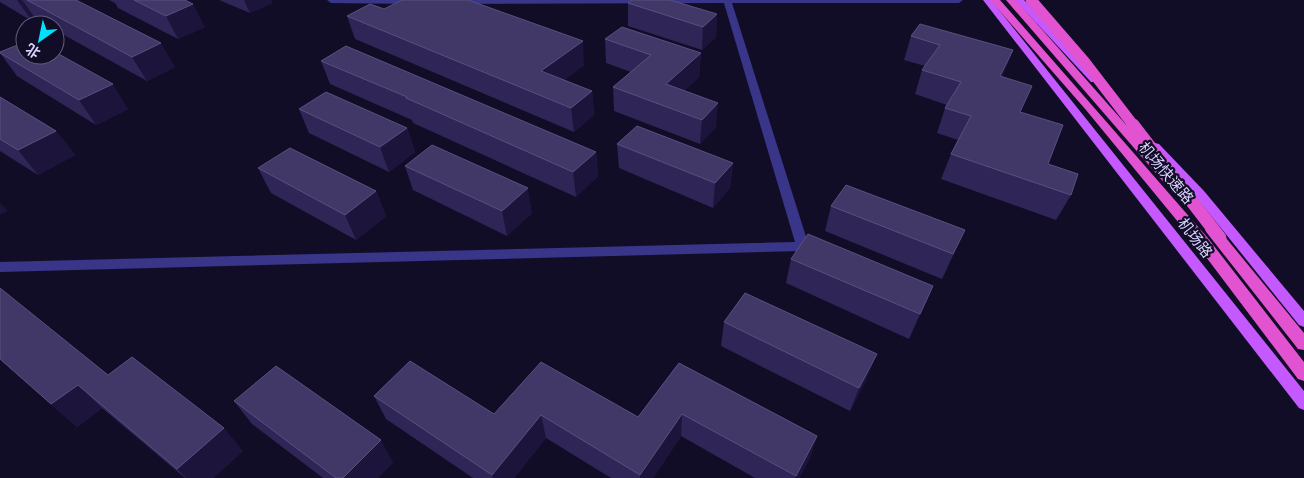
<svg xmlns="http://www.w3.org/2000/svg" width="1304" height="478" viewBox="0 0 1304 478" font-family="'Fira Sans Condensed','Noto Sans SC',sans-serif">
	<rect width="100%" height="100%" fill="#120d26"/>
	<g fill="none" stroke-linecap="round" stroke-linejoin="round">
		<g fill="#393589" fill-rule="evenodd">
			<path d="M327,0h93v1l-4,3 -85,-1z"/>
			<path d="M452,0h511l-4,3h-227l77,243 -2,3 -4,2 -803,21v-10l795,-20 -71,-239 -268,1 -3,-1z"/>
		</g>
		<g fill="#c359ff" fill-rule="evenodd">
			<path d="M983,0h8l313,391v19l-5,-2z"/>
			<path d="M1015,0h9l73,78v4h-6z"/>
			<path d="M1155,143l4,1 45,47 100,120v16l-5,-2 -103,-128 -45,-49 -1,-2 1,-2z"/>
		</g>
		<g fill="#e153d0" fill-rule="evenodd">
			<path d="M990,0h10l207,237 97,125v19l-6,-2 -101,-134 -111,-135z"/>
			<path d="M1006,0h10l158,179 2,3 -2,3h-8z"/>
			<path d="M1212,225l5,2 87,106v17l-6,-1 -91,-116 -2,-3 2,-3z"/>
		</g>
		<path stroke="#e153d0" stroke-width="11" d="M1031,0l53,61 50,65"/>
		<path stroke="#e153d0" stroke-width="13" d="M1133,125l87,113"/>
	</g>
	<g fill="#2f2556">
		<path d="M0,0h76l99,67 -28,14 -92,-51v-5h-9l-10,-6 -4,2 -32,-19z"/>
		<path d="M109,0h76l20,27 -27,12 -60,-31 -3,-5z"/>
		<path d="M219,0h52l1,3 -22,10z"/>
		<path d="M628,3l89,11 -1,23 -14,13 -74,-24z"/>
		<path d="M384,9l200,56 -20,15 28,11 2,24 -20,17 -219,-93 -8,-23z"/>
		<path d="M911,36l102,14 -11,27 46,87 23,31 -15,25 -115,-41 10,-25 7,-14 -21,-7 8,-25 2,-3 -32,-11 7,-24 3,-4 -21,-6z"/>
		<path d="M605,39l96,14 -2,24 -15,14 32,36 -16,17 -86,-33 -1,-24 18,-15 -25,-9z"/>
		<path d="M0,52l128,57 -32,16 -79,-49 -17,-23z"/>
		<path d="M321,61l275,91 2,24 -22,21 -163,-74 -1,-3 -82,-36z"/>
		<path d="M0,97l56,34 19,24 -37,20 -38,-24z"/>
		<path d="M299,109l108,19 8,24 -26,20 -80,-39z"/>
		<path d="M617,144l116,19 -3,25 -17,20 -94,-40z"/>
		<path d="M405,166l127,47 -25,23 -94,-46z"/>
		<path d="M258,168l118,23 10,25 -30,24 -85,-47z"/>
		<path d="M831,206l134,24 -23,49 -117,-48z"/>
		<path d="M791,259l142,27 -24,53 -123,-56z"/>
		<path d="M724,322l143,56 -17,33 -129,-65z"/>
		<path d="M0,359l108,16 135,76 -30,27h-28l-83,-70 -25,19z"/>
		<path d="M679,363l138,73 -7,22 -11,20h-44l-74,-42 -28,42h-42l-65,-40 -32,40h-41l-87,-59 -12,-23 120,18 144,3z"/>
		<path d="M234,401l159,61 -15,16h-55l-71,-54z"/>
	</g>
	<g fill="#1c143b">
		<path d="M17,0h5l14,19 -4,2z"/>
		<path d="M244,0h27l1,3 -22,10z"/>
		<path d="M193,4l12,23 -27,12 -12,-23z"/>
		<path d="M717,14l-1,23 -14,13 1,-23z"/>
		<path d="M583,41l1,24 -40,30 -3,-24z"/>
		<path d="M161,43l14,24 -28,14 -15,-24z"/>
		<path d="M1013,50l-9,23 -14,27 10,-24z"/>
		<path d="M701,53l-2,24 -32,30 -1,-23z"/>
		<path d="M113,84l15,25 -32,16 -17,-25z"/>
		<path d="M592,91l2,24 -20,17 -3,-24z"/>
		<path d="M718,103l-2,24 -16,17 2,-24z"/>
		<path d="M407,128l8,24 -26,20 -9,-25z"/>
		<path d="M56,131l19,24 -37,20 -20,-25z"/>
		<path d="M596,152l2,24 -22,21 -3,-25z"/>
		<path d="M733,163l-3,25 -17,20 2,-25z"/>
		<path d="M528,188l4,25 -25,23 -5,-25z"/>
		<path d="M376,191l10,25 -30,24 -11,-25z"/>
		<path d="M0,203l8,8 -8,4z"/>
		<path d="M933,286l-10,24 -14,29 11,-25z"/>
		<path d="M877,354l-10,24 -17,33 9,-23z"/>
		<path d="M78,385l24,23 -25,19 -26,-23z"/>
		<path d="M682,414l-1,22 -28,42h-13v-3z"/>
		<path d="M541,415l5,23 -32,40h-21l-1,-3z"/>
		<path d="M224,428l19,23 -30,27h-27l-9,-9z"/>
		<path d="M817,436l-7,22 -11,20h-4z"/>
		<path d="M381,440l12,22 -15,16h-35z"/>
	</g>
	<g fill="#413868" stroke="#595080">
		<path d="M27,0h49l85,43 -29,14z"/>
		<path d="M134,0h51l8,4 -27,12z"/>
		<path d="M402,0h66l115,41 -42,30 51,20 -21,17 -224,-92 23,-12 14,5z"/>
		<path d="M631,0h39l47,14 -14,13 -75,-24z"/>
		<path d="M920,24l93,26 -13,26 32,10 -12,26 43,13 -15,39 30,10 -7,21 -120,-41 20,-38 -26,-8 16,-26 -39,-12 18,-25 -29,-9z"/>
		<path d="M622,27l79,26 -35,31 52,19 -16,17 -89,-33 38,-32 -46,-16z"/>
		<path d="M25,42v13h30v-3l58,32 -34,16 -79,-47v-1z"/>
		<path d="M346,46l250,106 -23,20 -167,-74 1,-1 -86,-36z"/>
		<path d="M326,92l81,36 -27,19 -81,-38z"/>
		<path d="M0,97l56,34 -38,19 -18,-11z"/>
		<path d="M637,126l96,37 -18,20 -98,-39z"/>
		<path d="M432,145l96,43 -26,23 -97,-45z"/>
		<path d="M290,148l86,43 -31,24 -87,-47z"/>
		<path d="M846,185l119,45 -12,24 -122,-48z"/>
		<path d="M808,234l125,52 -13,28 -129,-55z"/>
		<path d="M0,288l108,87 24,-18 92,71 -47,41 -99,-84 -27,19 -51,-45z"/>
		<path d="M745,293l132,61 -18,34 -135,-66z"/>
		<path d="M410,361l84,53 47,-52 97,55 41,-54 138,73 -21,40 -114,-62 -42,61 -99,-60 -49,60 -118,-79z"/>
		<path d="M276,366l105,74 -38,38h-7l-102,-77z"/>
	</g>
	<g text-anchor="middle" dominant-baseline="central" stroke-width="4.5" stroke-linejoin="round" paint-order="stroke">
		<g font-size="15" fill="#d8d2ff" stroke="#120d26">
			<text transform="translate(1166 173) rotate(50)">机场快速路</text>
			<text transform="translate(1195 238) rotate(52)">机场路</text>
		</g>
	</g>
	<g transform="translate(40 40) rotate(213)"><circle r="24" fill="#120d26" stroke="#615c7d"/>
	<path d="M0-4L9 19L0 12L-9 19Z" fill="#00e1fd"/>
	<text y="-8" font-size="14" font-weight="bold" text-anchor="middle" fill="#d8d2ff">北</text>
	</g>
</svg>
